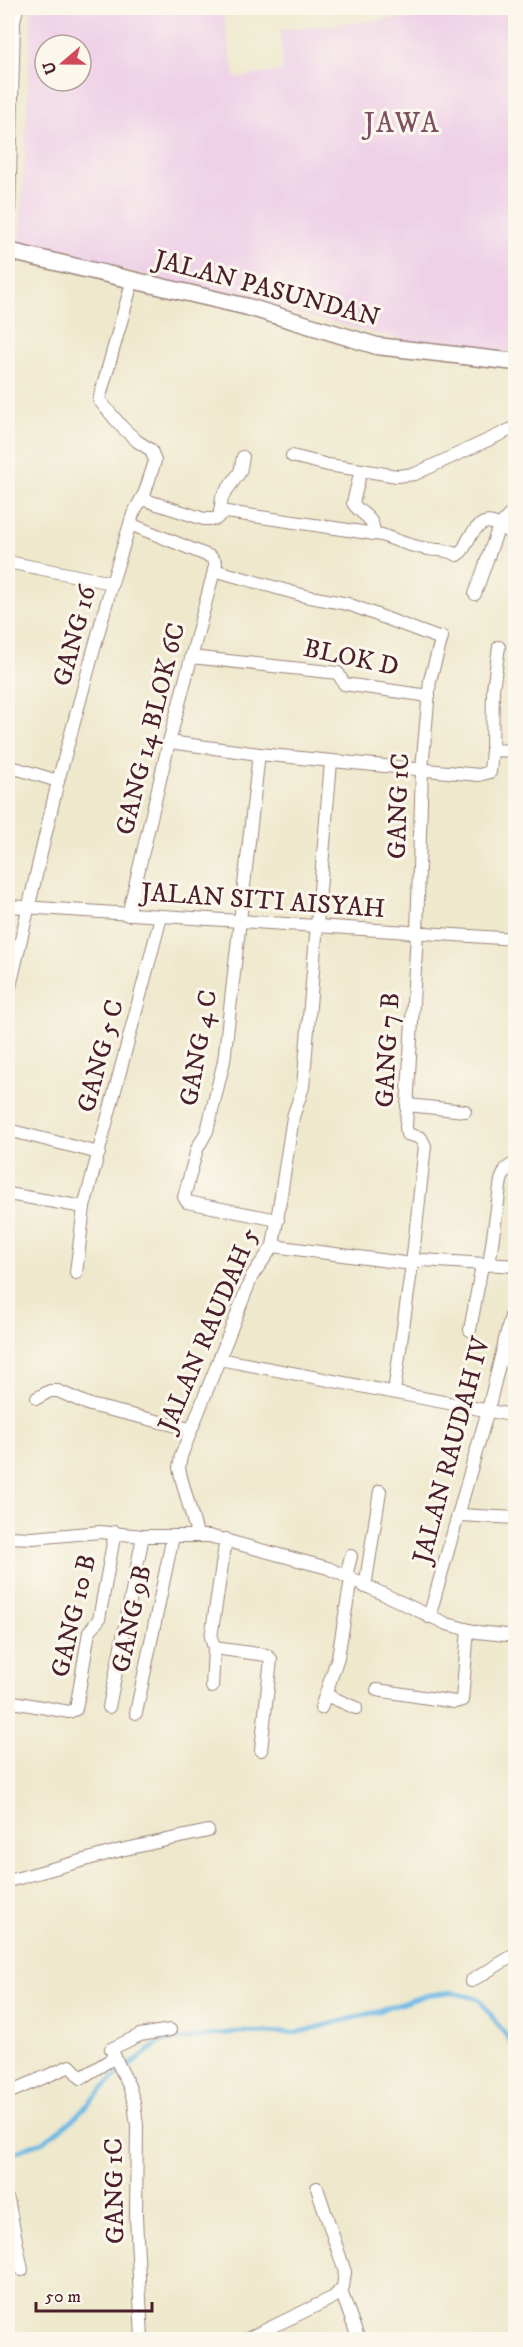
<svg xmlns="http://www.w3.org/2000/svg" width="523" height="2347" viewBox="0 0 523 2347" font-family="'IM FELL DW Pica',serif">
	<rect width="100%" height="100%" fill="#fbf7ec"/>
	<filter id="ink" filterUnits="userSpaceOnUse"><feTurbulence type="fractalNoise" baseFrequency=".0167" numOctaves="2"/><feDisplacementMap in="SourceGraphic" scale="12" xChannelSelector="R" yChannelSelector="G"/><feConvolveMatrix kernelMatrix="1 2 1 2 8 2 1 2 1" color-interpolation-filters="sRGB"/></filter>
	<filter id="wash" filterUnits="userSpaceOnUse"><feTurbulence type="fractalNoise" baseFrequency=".008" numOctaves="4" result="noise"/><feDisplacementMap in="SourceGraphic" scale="24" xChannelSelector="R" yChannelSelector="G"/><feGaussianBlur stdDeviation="1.35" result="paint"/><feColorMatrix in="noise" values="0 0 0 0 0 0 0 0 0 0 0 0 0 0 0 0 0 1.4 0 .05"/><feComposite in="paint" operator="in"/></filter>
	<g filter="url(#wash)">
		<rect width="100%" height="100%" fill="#eee8cc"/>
		<path fill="#eed0e7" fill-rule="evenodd" d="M32,8h190l13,70 48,-7 -3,-41 216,-22h19v345l-105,-11 -390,-98zM45,45h36v36h-36z"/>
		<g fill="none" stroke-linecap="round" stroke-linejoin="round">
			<path stroke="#6bb8e4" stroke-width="4.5" d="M8,2155l36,-14 32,-24 36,-38 48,-37 76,-10 60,1 80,-21 51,-17 24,-3 28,7 37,50"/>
		</g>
	</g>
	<g filter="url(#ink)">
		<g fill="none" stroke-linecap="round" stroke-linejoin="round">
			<g stroke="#9c847c" stroke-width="14">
				<g id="street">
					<path d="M8,251l6,-230 3,-13"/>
					<path d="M292,456l36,9 33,5 -8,33c6,11 23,14 20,31"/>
					<path d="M361,470l36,6 18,-2 101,-47"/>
					<path d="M142,499l62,20h12l4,-4 2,-18 18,-25 3,-15"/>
					<path d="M220,511l162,24c15,6 31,12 47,14 10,2 18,0 28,6 6,-3 8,-9 11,-15 16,-28 26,-18 48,-3"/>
					<path d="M8,562l104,21"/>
					<path d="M214,570l91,26 43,8 93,35"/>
					<path d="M475,594l24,-68 17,-18"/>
					<path d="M499,647l-6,42 -1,61 24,1"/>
					<path d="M191,657l147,16 6,11 85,12"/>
					<path d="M169,742l90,12 220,21 11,-3 2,-22"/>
					<path d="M259,754l-35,307 -17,70 -10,18 -13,48 3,5 91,18"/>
					<path d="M8,766l50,15"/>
					<path d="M8,906l508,33"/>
					<path d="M128,915l41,-173 47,-179 -5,-6 -81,-33"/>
					<path d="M8,995l50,-214 54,-198 21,-69 12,-22 10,-31 -4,-11 -14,-9 -15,-14 -23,-27 34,-121"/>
					<path d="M407,1105l58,6"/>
					<path d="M8,1130l91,23"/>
					<path d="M8,1194l76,13"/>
					<path d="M273,1246l139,18 11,-4 93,6"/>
					<path d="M489,1265l12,-85 5,-11 10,-7"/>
					<path d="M76,1273l8,-66 77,-290"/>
					<path d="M470,1330l12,-65"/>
					<path d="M219,1359l297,57"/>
					<path d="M394,1392l18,-128 13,-118 -4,-8 -14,-4 -1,-7 11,-194 5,-164 8,-89 12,-43"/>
					<path d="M37,1398l13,-7h8l32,14 100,24"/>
					<path d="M459,1515l57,3"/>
					<path d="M197,1534l-16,-57 -2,-9 2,-12 71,-180 21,-30 20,-129 10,-30 28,-325"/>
					<path d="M8,1537l25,1 67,-6 43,4h66l119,32 119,56 30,8 39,4"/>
					<path d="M346,1576l5,-20"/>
					<path d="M365,1587l15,-96"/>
					<path d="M429,1617l59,-207 28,-115"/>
					<path d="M214,1648l52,7 5,4 -10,91"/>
					<path d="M212,1687l2,-39 -3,-11 15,-98"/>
					<path d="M377,1690l78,12 7,-2 6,-70"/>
					<path d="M326,1695l30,13"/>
					<path d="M8,1701l61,11 7,-3 13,-77 10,-13 16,-87"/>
					<path d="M109,1707l34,-171"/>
					<path d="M321,1708l17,-51 13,-78"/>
					<path d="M136,1713l37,-177"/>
					<path d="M8,1881l113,-31 87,-19"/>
					<path d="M471,1981l45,-27"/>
					<path d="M8,2078l4,13"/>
					<path d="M8,2093l62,-27 11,12 34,-21"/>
					<path d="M8,2200l14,70"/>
					<path d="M341,2291l18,49"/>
					<path d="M142,2340l-6,-124 1,-90 -3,-24 -5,-16 -18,-37 29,-14 30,-5"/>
					<path d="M245,2340l89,-43 9,-10 2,-15 -28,-84"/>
				</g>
			</g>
			<g stroke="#9c847c" stroke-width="19">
				<path id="secondary" d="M8,251l240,56 129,39 139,16"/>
			</g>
			<use href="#street" stroke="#fff" stroke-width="12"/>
			<use href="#secondary" stroke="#fff" stroke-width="16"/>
		</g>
	</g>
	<g text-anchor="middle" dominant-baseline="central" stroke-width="6" stroke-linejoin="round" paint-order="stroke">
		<g font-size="26" fill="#4a1f2b" stroke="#fbf7ec">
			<text transform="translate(267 289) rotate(15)">JALAN PASUNDAN</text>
			<text transform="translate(75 636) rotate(-75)">GANG 16</text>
			<text transform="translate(351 658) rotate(12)">BLOK D</text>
			<text transform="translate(151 729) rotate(-76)">GANG 14 BLOK 6C</text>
			<text transform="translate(399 806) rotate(-88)">GANG 1C</text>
			<text transform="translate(263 901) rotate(4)">JALAN SITI AISYAH</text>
			<text transform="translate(199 1048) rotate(-80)">GANG 4 C</text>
			<text transform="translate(388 1050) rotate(-87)">GANG 7 B</text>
			<text transform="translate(101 1056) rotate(-75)">GANG 5 C</text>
			<text transform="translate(209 1330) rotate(-67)">JALAN RAUDAH 5</text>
			<text transform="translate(452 1450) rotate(-75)">JALAN RAUDAH IV</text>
			<text transform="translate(74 1616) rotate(-77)">GANG 10 B</text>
			<text transform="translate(132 1619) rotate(-78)">GANG 9B</text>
			<text transform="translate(115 2191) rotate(-91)">GANG 1C</text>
		</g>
		<g font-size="28" letter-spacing="1.5" fill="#7e5064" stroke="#fbf7ec">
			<text x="402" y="123">JAWA</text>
		</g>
	</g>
	<rect width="523" height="2347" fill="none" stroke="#fbf7ec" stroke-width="30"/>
	<g transform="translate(63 63) rotate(250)"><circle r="28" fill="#fbf7ec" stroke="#b4a19f" stroke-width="1.5"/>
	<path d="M0-4.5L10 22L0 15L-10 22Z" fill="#d1495b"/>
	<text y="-9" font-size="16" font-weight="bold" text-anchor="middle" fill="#4a1f2b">U</text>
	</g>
	<path d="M36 2302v9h116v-9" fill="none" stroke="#4a1f2b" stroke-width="3"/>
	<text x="45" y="2302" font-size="18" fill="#4a1f2b" stroke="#fbf7ec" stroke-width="4.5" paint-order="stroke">50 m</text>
</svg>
